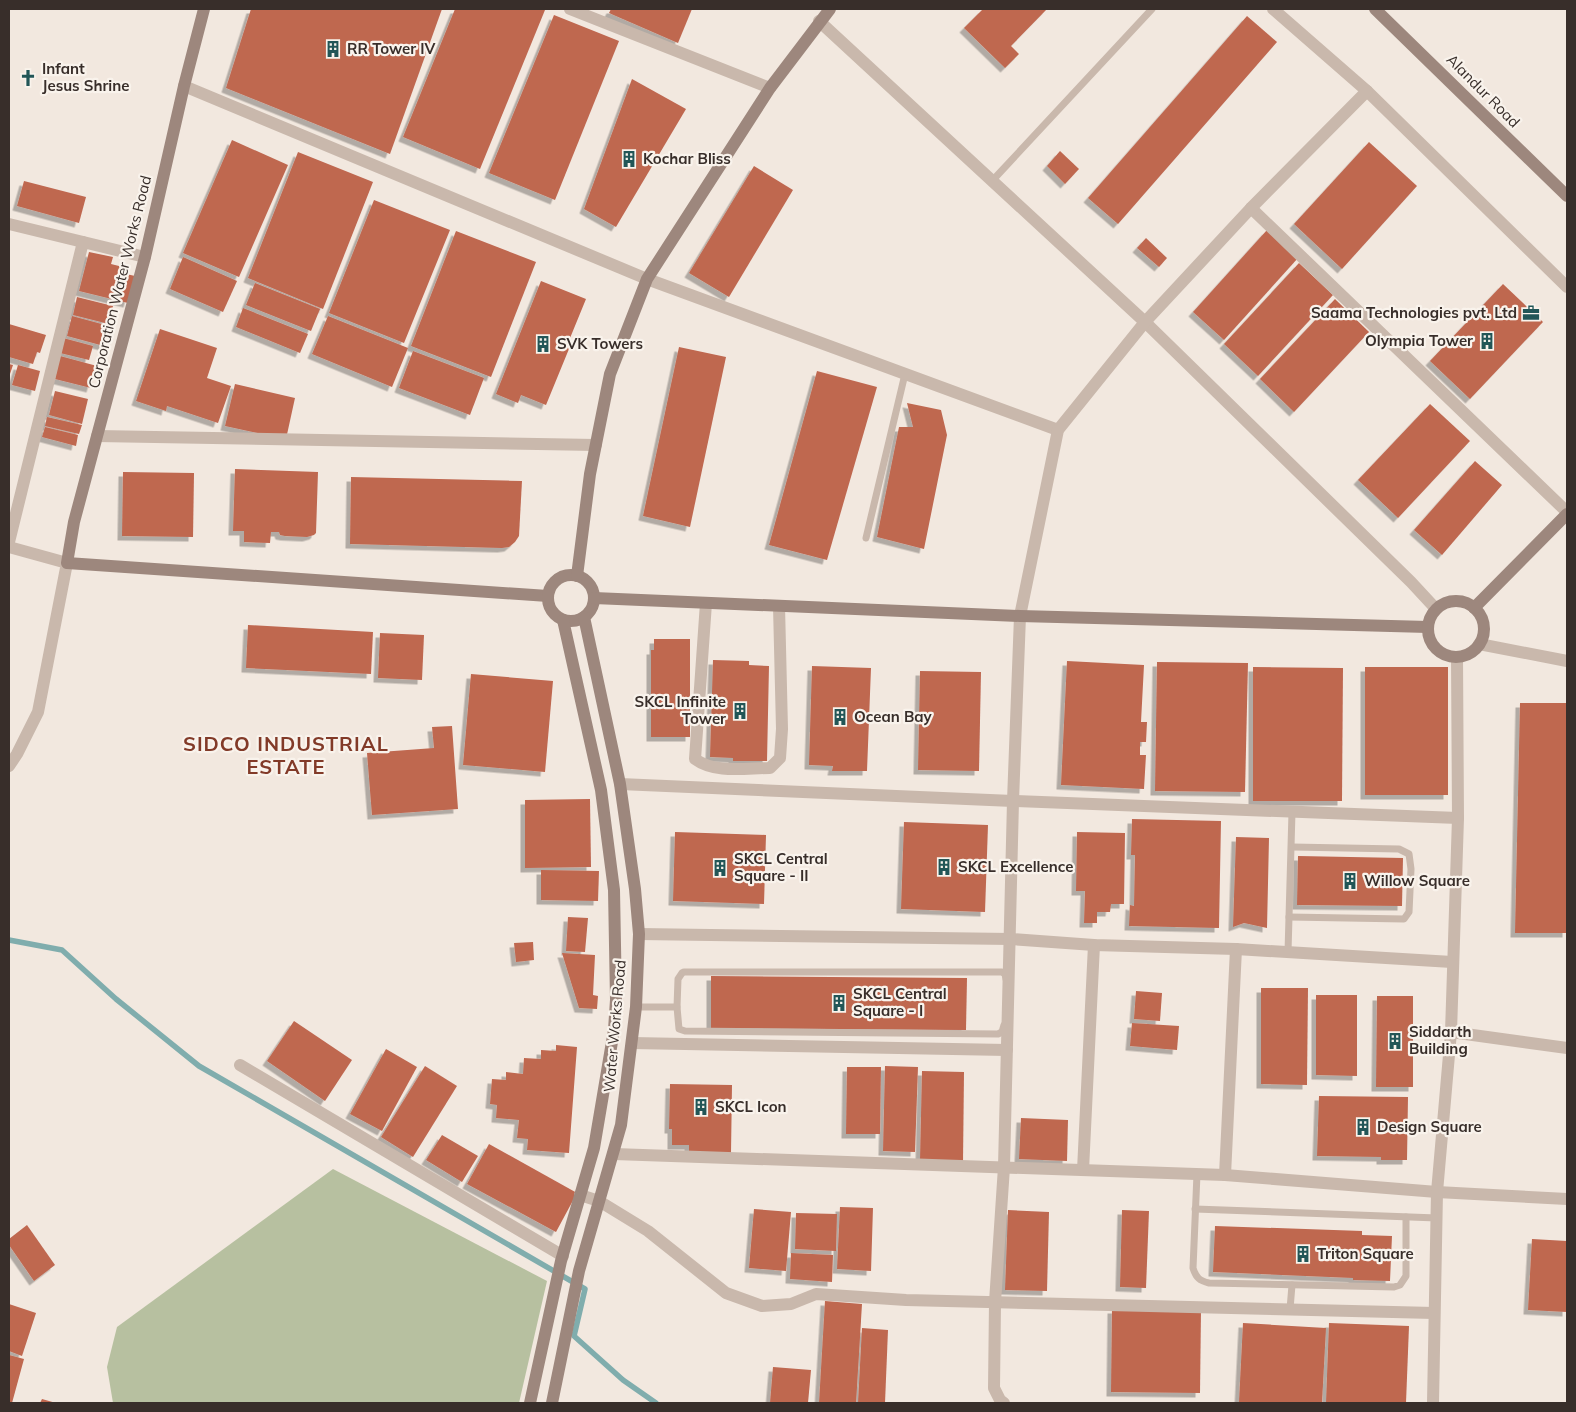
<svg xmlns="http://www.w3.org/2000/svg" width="1576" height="1412" font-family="Mulish,sans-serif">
<defs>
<filter id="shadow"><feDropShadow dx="-4.5" dy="4.5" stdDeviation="0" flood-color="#0004"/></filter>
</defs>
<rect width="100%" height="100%" fill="#f2e8df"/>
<polygon fill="#b7c0a0" points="333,1169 547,1281 519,1403 113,1403 107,1367 117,1327"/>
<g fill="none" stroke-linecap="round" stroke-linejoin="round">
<polyline stroke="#80adad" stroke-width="5.5" points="9,940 62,950 116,999 199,1066 585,1289 574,1336 623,1380 656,1403"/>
</g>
<g fill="#bf6750" filter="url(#shadow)">
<polygon points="251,9 442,9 390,154 226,88"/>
<polygon points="455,9 545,10 480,169 403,137"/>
<polygon points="611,9 692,9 678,43 609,13"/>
<polygon points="983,9 1047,9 1011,46 1019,54 1005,68 964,28"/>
<polygon points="554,15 619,41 555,200 489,173"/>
<polygon points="1247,16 1277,42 1118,224 1088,198"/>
<polygon points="632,79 686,109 616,227 584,209"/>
<polygon points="232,140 288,165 239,277 183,253"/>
<polygon points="1369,142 1417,186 1342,269 1294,224"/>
<polygon points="1060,151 1079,169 1065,184 1047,166"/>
<polygon points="298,152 373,182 323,309 248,278"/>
<polygon points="754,166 793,190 729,297 689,273"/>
<polygon points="24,181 86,197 79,223 17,206"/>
<polygon points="374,200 450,230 404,343 329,313"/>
<polygon points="1267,230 1298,258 1224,340 1193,312"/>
<polygon points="456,231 536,262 491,377 411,346"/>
<polygon points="1146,238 1167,258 1159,267 1137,248"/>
<polygon points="89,252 113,257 111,264 123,267 122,273 135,276 128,303 79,291"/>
<polygon points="183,257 237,281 223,312 170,289"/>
<polygon points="1299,263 1333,295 1258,376 1224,344"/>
<polygon points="541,281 586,299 568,343 571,344 546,405 521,395 518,403 496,394"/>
<polygon points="255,283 320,309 311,331 246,305"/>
<polygon points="1503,284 1543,322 1470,399 1430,361"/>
<polygon points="77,297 113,306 109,324 73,315"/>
<polygon points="1335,299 1369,332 1294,412 1260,379"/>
<polygon points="243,308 308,334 300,353 236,327"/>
<polygon points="72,316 109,326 104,346 67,336"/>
<polygon points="328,316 408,348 392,387 312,354"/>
<polygon points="9,324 46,335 40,353 37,352 33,364 9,357"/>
<polygon points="160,329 217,348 207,378 231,386 218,423 167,406 166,411 136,401"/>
<polygon points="63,338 93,346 89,360 60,353"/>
<polygon points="679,347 726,357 690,527 643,516"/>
<polygon points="413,351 484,378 470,415 399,388"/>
<polygon points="60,356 97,366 91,388 55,379"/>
<polygon points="9,364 13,365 9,377"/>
<polygon points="18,365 40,371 35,391 12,385"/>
<polygon points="817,371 877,387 827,560 769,545"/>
<polygon points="235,384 295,398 286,439 225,426"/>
<polygon points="55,391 88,399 82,424 49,415"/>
<polygon points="907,403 941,410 947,435 924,549 877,537 899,427 913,427"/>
<polygon points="1430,404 1470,441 1398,518 1358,480"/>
<polygon points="47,417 82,425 79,434 45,426"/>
<polygon points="45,427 78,435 76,446 42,437"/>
<polygon points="1475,461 1502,485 1442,555 1414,530"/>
<polygon points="235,469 318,472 316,533 314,535 307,537 285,536 280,535 279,532 271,532 270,543 244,542 244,531 233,531"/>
<polygon points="123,472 194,473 193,537 122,536"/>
<polygon points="351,477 522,481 519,536 515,542 509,547 502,548 350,544"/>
<polygon points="248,625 373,632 371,674 246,668"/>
<polygon points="380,633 424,635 422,680 378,678"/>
<polygon points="654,639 690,639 690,737 651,737 651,650 654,650"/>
<polygon points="713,660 749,661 749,665 769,666 767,761 733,761 733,758 710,757"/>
<polygon points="1067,661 1144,665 1141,722 1147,722 1146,742 1140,742 1140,755 1146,755 1144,789 1061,785"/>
<polygon points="1157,662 1248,663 1245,792 1155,791"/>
<polygon points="812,666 871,668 867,771 832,771 833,766 809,765"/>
<polygon points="1253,667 1343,668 1342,801 1253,801"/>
<rect x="1365" y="667" width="83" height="128"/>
<polygon points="920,671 981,672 979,771 918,770"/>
<polygon points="471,674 553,681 545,772 463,765"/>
<polygon points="1520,703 1567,703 1567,933 1515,933"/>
<polygon points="452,726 458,809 372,815 367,753 434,748 432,727"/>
<polygon points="590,799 591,867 525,868 525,800"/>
<polygon points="1132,819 1221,821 1219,928 1129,926 1130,905 1134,906 1135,855 1131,855"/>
<polygon points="904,822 988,825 985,912 901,909"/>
<polygon points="675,832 766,835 764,904 673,901"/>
<polygon points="1077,832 1125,833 1124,904 1111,904 1110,912 1097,912 1097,923 1084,923 1085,891 1076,891"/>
<polygon points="1236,837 1269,838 1267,928 1244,923 1233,927"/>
<polygon points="1298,856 1403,858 1402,906 1297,905"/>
<polygon points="541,870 599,871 598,901 541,900"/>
<polygon points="568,917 588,918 585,952 566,951"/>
<polygon points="533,942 534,960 516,962 514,943"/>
<polygon points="562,953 595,955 593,995 598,996 597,1009 579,1008"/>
<polygon points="711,976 967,978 966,1030 711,1028"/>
<polygon points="1261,988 1308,988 1307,1085 1261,1084"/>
<polygon points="1136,991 1162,993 1160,1021 1134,1019"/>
<polygon points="1316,995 1357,995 1357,1076 1316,1075"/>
<polygon points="1377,996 1413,996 1413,1087 1376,1087"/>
<polygon points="294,1021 352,1060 325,1101 267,1061"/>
<polygon points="1132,1023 1179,1026 1177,1050 1130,1046"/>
<polygon points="556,1045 577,1047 569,1153 527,1150 528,1139 517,1138 519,1120 496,1118 497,1105 490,1104 492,1079 506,1080 506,1072 523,1074 524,1058 541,1059 541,1050 556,1051"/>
<polygon points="386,1049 417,1067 382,1131 350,1114"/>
<polygon points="425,1066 457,1086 413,1157 381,1137"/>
<polygon points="885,1066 918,1067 915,1152 883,1151"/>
<polygon points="847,1067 881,1067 880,1134 846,1134"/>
<polygon points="922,1071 964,1072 963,1162 920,1161"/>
<polygon points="670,1084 732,1085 731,1153 689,1152 689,1145 672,1145 672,1129 669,1129"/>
<polygon points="1319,1096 1408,1097 1407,1160 1381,1160 1381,1157 1317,1156"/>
<polygon points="1021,1118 1068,1120 1067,1161 1019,1159"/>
<polygon points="442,1135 478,1156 462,1182 426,1160"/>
<polygon points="489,1144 577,1193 556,1232 467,1184"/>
<polygon points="840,1207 873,1208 871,1271 837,1269"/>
<polygon points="754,1209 791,1212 786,1271 749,1268"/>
<polygon points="1008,1210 1049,1212 1047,1291 1005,1290"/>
<polygon points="1122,1210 1149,1211 1146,1288 1120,1287"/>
<polygon points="796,1213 837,1214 836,1251 795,1249"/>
<polygon points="27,1225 55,1265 34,1281 9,1245 9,1239"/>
<polygon points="1215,1226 1362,1231 1362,1235 1392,1236 1390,1281 1353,1280 1353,1278 1213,1272"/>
<polygon points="1532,1239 1567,1241 1567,1312 1528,1310"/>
<polygon points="791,1253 833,1255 832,1282 790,1279"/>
<polygon points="825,1301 862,1304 856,1403 819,1403"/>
<polygon points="9,1304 36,1313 22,1356 9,1351"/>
<polygon points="1112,1309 1201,1309 1200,1393 1111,1392"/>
<polygon points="1243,1323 1326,1328 1322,1403 1239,1402"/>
<polygon points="1329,1323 1409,1326 1406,1403 1326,1403"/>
<polygon points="862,1328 888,1330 885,1403 858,1403"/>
<polygon points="9,1355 24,1359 12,1403 9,1403"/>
<polygon points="773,1367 811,1370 808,1403 770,1403"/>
<polygon points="42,1399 56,1403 40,1403"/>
</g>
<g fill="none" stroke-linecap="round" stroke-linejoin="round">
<g stroke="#c9b8ac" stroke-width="7">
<polyline points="992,181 1152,9"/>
<polyline points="866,538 905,374"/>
<polyline points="1289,917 1404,919 1409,912 1411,869 1409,854 1399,849 1292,847"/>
<polyline points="1288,952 1292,812"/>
<polyline points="636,1007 677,1007 679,1029 685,1031 998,1034 1002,1032 1004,1025"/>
<polyline points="677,1007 678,979 682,973 684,972 1002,972 1005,974 1006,979"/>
<path d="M1197,1174L1193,1268C1196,1278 1200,1281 1209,1283L1394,1287L1400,1285L1406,1276V1217"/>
<polyline points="1195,1209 1437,1218"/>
<polyline points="1290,1309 1292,1285"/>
</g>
<g stroke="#c9b8ac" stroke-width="12">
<polyline points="570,9 770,88"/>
<polyline points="1273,9 1367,91 1567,287"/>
<polyline points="819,21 1145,322 1411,582 1436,609"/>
<polyline points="184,86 647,279 1058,430"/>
<polyline points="1251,208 1567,512"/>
<polyline points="9,224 145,257"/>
<polyline points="97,436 596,445"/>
<polyline points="9,542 83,242"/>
<polyline points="9,547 67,563 38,712 17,754 9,766"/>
<path d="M706,603L695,759C715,774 746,768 770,768L780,758L782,729L779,606"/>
<polyline points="1479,644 1567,661"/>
<polyline points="620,784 1013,801 1458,818"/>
<polyline points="639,934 1011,939 1094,945 1236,949 1452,962"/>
<polyline points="1451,1032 1567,1048"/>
<polyline points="632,1043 1007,1050"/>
<polyline points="240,1065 563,1256"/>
<polyline points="614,1154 1225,1175 1437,1192 1567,1199"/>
<polyline points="1083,1170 1094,945"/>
<polyline points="1225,1175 1236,949"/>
<polyline points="580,1195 599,1201 648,1231 726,1293 762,1306 791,1304 816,1294 906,1300 1434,1313"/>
<polyline points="1004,1403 1000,1400 994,1388 995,1302 1004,1167 1013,801 1020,616 1058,430 1145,322 1251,208 1367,91"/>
<polyline points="1433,1403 1437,1192 1451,1032 1458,818 1457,657"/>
</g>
<g stroke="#9d877d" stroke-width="12">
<polyline points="204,9 184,86 145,257 74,522 67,563 548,596"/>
<polyline points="1375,9 1567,196"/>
<circle cx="571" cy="598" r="23"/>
<polyline points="577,576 590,474 610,374 647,279 770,88 830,9"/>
<polyline points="594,598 1020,616 1428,627"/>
<circle cx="1456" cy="629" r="28"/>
<polyline points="1474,608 1567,514"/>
<polyline points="530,1403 561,1261 594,1148 614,1030 616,1000 614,890 601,790 563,620"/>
<polyline points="552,1403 579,1271 621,1125 636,1007 639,934 635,889 620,784 584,617"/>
</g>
</g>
<defs>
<g id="building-bare" transform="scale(1.35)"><path d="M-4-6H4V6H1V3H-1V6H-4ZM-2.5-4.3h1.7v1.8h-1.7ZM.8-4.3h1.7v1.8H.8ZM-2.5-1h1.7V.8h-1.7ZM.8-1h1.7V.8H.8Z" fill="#225657" stroke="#f9f3ec" stroke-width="2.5" paint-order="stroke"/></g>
<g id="church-bare" transform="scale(1.35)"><path d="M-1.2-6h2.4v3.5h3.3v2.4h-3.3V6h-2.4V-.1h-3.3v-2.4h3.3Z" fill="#225657" stroke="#f9f3ec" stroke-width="2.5" paint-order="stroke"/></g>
<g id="office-bare" transform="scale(1.35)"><path d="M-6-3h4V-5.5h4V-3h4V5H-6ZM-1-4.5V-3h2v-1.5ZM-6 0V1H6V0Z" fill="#225657" stroke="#f9f3ec" stroke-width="2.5" paint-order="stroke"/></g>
</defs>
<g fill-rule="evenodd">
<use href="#building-bare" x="333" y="49"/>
<use href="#church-bare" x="28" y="78"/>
<use href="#building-bare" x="629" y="159"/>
<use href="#office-bare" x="1531" y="313"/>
<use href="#building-bare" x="1487" y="341"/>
<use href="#building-bare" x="543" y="344"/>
<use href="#building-bare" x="740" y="711"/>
<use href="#building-bare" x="840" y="717"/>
<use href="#building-bare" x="944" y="867"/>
<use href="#building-bare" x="720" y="868"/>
<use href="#building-bare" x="1350" y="881"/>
<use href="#building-bare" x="839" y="1003"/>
<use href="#building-bare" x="1395" y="1041"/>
<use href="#building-bare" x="701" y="1107"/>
<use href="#building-bare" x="1363" y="1127"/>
<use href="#building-bare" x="1303" y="1254"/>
</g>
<g text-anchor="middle" stroke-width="4.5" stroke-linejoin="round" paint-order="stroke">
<g font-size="15" font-weight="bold" fill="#382e2a" stroke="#f9f3ec" text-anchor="start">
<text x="347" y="54">RR Tower IV</text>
<text x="42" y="74">Infant<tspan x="42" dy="17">Jesus Shrine</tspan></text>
<text x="643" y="164">Kochar Bliss</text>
<text x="1517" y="318" text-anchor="end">Saama Technologies pvt. Ltd</text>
<text x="1473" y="346" text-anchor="end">Olympia Tower</text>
<text x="557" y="349">SVK Towers</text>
<text x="726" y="707" text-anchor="end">SKCL Infinite<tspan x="726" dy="17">Tower</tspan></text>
<text x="854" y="722">Ocean Bay</text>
<text x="734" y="864">SKCL Central<tspan x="734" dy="17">Square - II</tspan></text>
<text x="958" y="872">SKCL Excellence</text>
<text x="1364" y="886">Willow Square</text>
<text x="853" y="999">SKCL Central<tspan x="853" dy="17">Square - I</tspan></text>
<text x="1409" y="1037">Siddarth<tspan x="1409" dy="17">Building</tspan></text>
<text x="715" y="1112">SKCL Icon</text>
<text x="1377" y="1132">Design Square</text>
<text x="1317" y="1259">Triton Square</text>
</g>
<g font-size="15" fill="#382e2a" stroke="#f9f3ec">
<text transform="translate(1483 91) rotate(45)" y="5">Alandur Road</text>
<text transform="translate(120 282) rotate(-76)" y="5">Corporation Water Works Road</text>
<text transform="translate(615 1026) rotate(-85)" y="5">Water Works Road</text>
</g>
<g font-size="20" font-weight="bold" letter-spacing="1" fill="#823a28" stroke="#f9f3ec">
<text x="286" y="751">SIDCO INDUSTRIAL<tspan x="286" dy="23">ESTATE</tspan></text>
</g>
</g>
<rect width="1576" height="1412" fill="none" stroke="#382e2a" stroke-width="20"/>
</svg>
